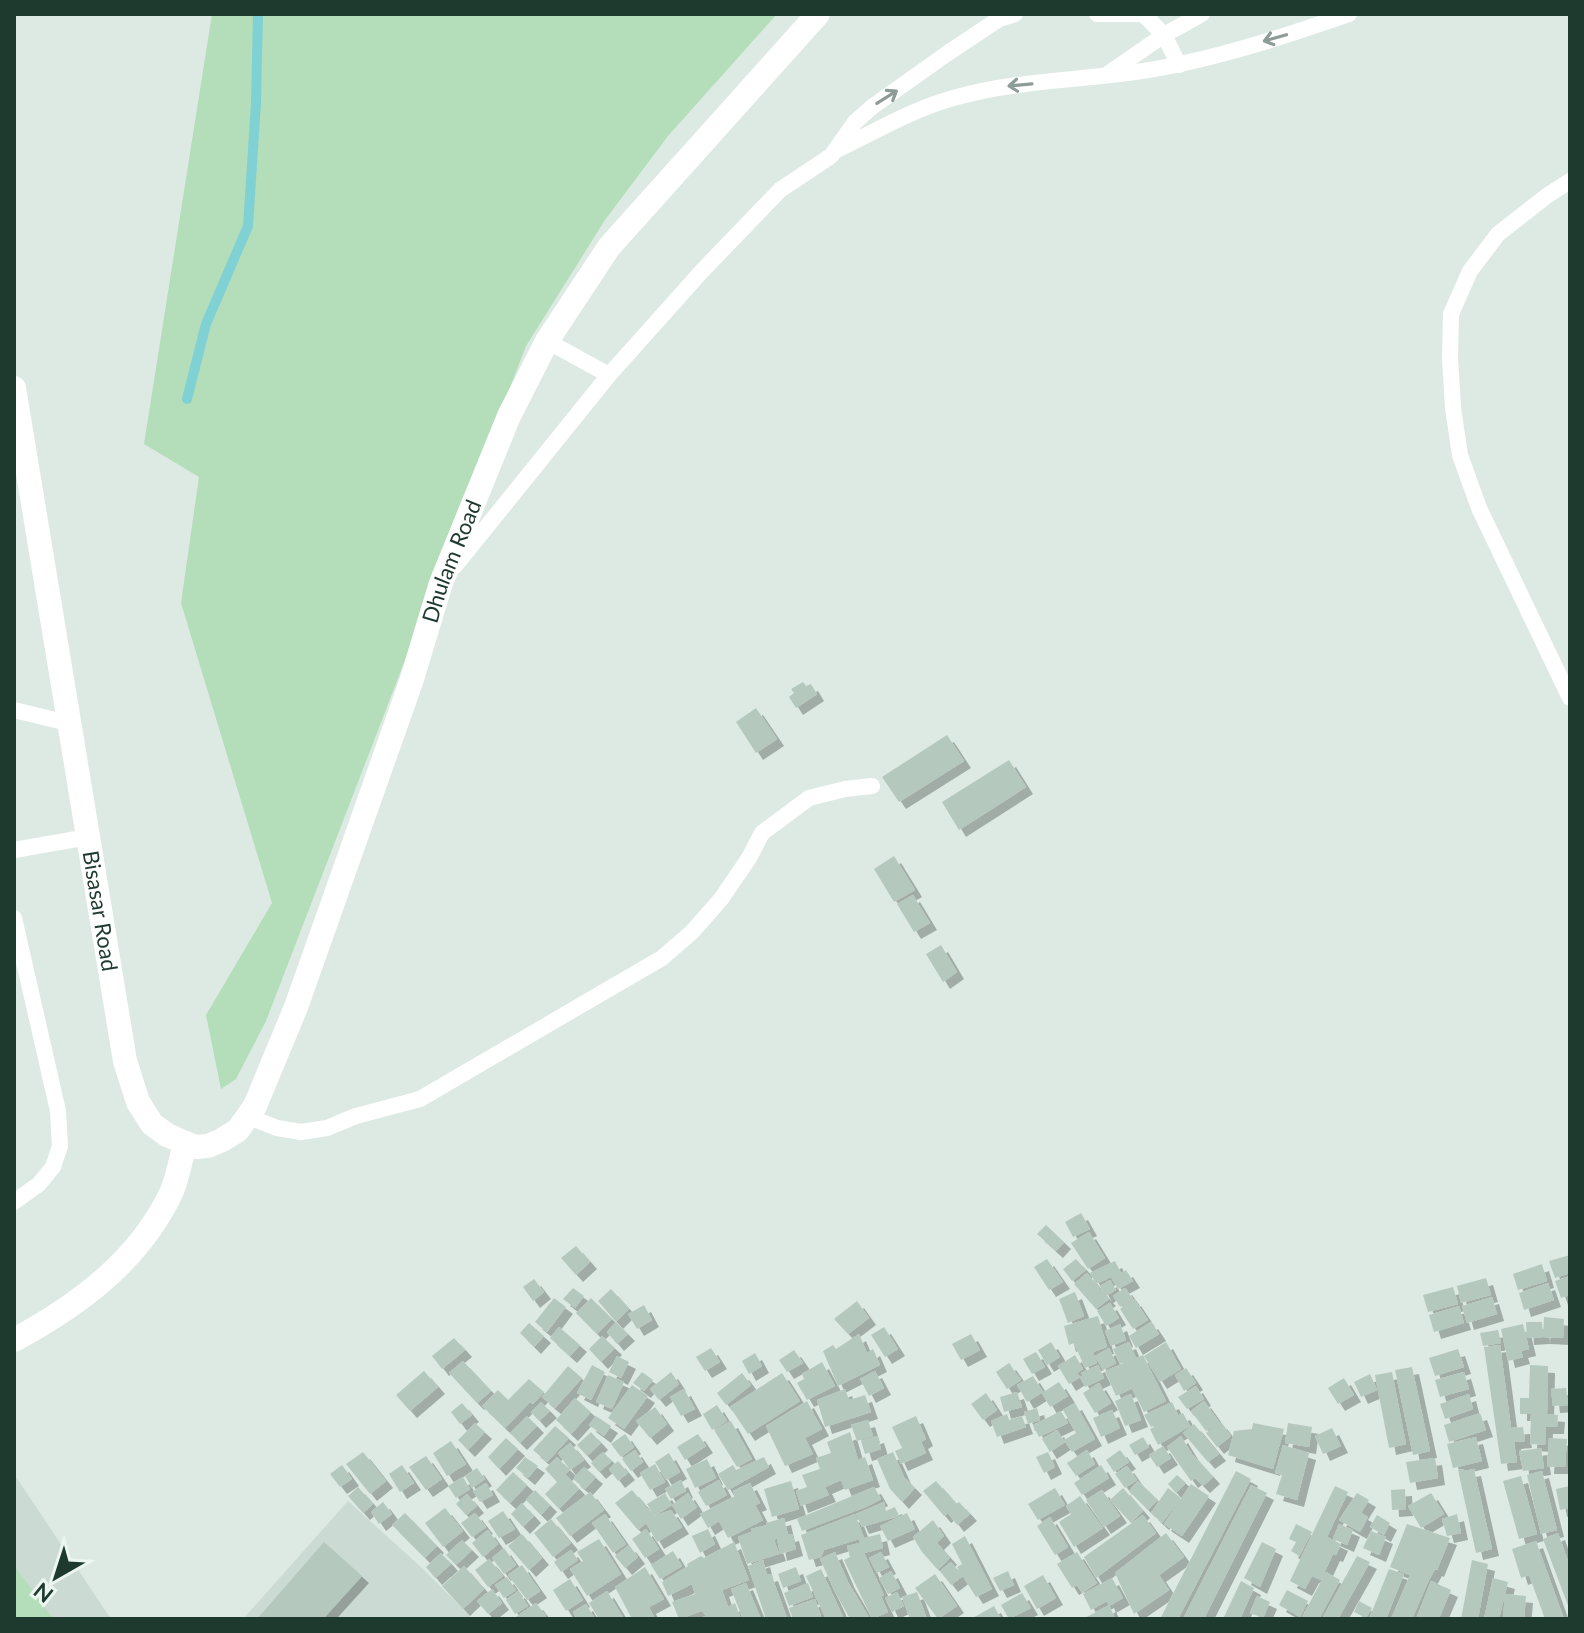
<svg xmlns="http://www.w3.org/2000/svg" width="1584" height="1633" font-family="Lato,sans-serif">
<defs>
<filter id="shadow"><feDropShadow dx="7" dy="7" stdDeviation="0" flood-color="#0004"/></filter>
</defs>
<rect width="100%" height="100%" fill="#ddeae3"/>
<g fill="#cbdad2">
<polygon points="14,1474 111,1619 14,1619"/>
<polygon points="348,1501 422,1568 473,1619 243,1619"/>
</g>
<g fill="#b4ddba">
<polygon points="212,14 777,14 668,136 605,220 526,346 266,1021 236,1079 221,1089 206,1015 272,903 181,603 199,477 144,444"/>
<polygon points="14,1565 53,1619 14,1619"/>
</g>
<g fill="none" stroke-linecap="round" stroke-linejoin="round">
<polyline stroke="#80d1d4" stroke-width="10" points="187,399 206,324 248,226 256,103 258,14"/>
</g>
<g fill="#b5c8be" filter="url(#shadow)">
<polygon points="803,682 806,686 811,684 817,694 796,708 789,697 794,693 791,689"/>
<polygon points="756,708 777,739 756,753 736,722"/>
<polygon points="947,735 964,761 899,802 882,777"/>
<polygon points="1009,760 1026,787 959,830 942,802"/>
<polygon points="894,856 915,890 894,902 874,869"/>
<polygon points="913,895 930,923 914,932 897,904"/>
<polygon points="941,945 957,972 943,982 926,954"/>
<polygon points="1081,1213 1090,1229 1073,1237 1065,1222"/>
<polygon points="1046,1225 1064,1242 1056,1251 1037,1234"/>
<polygon points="1089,1232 1105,1258 1088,1269 1071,1243"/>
<polygon points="576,1246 590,1262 576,1275 561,1258"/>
<polygon points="1570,1255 1570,1273 1555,1278 1549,1261"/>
<polygon points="1047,1259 1063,1282 1049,1290 1034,1267"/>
<polygon points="1076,1259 1086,1270 1072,1281 1063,1269"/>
<polygon points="1115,1261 1121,1273 1126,1270 1133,1281 1118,1289 1111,1277 1096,1284 1090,1273"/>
<polygon points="1542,1264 1547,1281 1518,1290 1513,1274"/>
<polygon points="1087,1273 1105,1295 1100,1286 1110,1280 1116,1290 1106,1296 1109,1299 1096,1309 1074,1284"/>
<polygon points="1570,1276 1570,1295 1561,1298 1555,1281"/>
<polygon points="1486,1278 1491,1295 1461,1303 1457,1286"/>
<polygon points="534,1279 544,1292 533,1301 523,1287"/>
<polygon points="1548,1283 1554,1300 1524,1310 1519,1293"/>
<polygon points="1453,1287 1458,1304 1428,1312 1423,1295"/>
<polygon points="573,1288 584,1296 575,1308 563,1299"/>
<polygon points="1125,1288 1133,1299 1120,1307 1113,1296"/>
<polygon points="611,1289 629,1309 616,1322 628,1334 617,1344 607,1332 616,1322 598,1301"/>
<polygon points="1075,1292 1084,1316 1068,1323 1059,1299"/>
<polygon points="1492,1297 1497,1314 1467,1323 1462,1306"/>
<polygon points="554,1298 566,1307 547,1332 535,1322"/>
<polygon points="591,1298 612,1319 597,1334 576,1313"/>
<polygon points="1134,1299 1148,1320 1133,1329 1120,1309"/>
<polygon points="857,1301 869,1318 848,1334 834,1319"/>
<polygon points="1110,1303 1119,1318 1106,1326 1097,1311"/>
<polygon points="644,1305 652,1320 637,1329 628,1314"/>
<polygon points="1459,1306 1464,1323 1434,1332 1429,1315"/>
<polygon points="1098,1316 1107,1347 1093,1352 1097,1363 1085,1368 1074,1343 1069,1345 1064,1326"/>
<polygon points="1544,1317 1564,1319 1563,1338 1543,1337"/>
<polygon points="1151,1322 1159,1334 1136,1348 1129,1336"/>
<polygon points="1526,1322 1542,1322 1543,1337 1527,1338"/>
<polygon points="529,1323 544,1336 534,1347 520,1333"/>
<polygon points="1120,1324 1126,1340 1111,1346 1105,1331"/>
<polygon points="1523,1324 1529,1349 1521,1351 1523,1357 1508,1361 1501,1329"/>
<polygon points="559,1327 580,1345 570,1356 550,1338"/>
<polygon points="884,1327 898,1349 885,1357 871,1335"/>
<polygon points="1498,1330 1501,1343 1483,1346 1480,1333"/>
<polygon points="859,1334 867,1353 873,1349 880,1365 838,1386 823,1351 833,1345 836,1349"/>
<polygon points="971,1334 980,1350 961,1360 952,1344"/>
<polygon points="602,1336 615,1348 601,1362 589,1349"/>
<polygon points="454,1338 465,1350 442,1369 432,1356"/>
<polygon points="1051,1342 1060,1357 1047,1365 1038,1350"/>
<polygon points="1129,1342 1136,1358 1120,1364 1113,1349"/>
<polygon points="1166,1342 1181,1369 1160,1382 1144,1356"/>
<polygon points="1500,1345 1511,1428 1523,1427 1525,1441 1514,1442 1517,1462 1501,1464 1484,1347"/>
<polygon points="711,1348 720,1362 705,1371 696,1357"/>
<polygon points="1109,1348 1116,1363 1103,1370 1095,1356"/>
<polygon points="1458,1349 1464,1367 1435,1376 1429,1358"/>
<polygon points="794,1350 803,1363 787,1372 779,1360"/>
<polygon points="1036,1352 1045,1367 1032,1374 1023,1359"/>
<polygon points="755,1353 762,1366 749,1374 742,1361"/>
<polygon points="1075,1355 1083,1369 1077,1373 1080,1377 1069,1384 1058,1366"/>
<polygon points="1143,1355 1166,1401 1144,1412 1128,1381 1131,1389 1116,1396 1105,1371"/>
<polygon points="617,1356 629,1362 621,1378 609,1372"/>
<polygon points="463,1361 491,1391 477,1403 449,1373"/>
<polygon points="822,1362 835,1386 807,1400 797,1383 804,1379 802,1374"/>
<polygon points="1009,1363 1021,1380 1007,1389 996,1372"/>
<polygon points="592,1365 605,1372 591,1400 577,1393"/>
<polygon points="1098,1365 1104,1378 1085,1387 1080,1377 1083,1376 1081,1373"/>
<polygon points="1530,1365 1548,1366 1547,1414 1558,1415 1557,1427 1546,1427 1545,1445 1530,1444 1531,1414 1520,1414 1520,1398 1529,1398"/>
<polygon points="568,1366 582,1378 555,1408 542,1397"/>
<polygon points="1412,1367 1430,1451 1413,1455 1395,1370"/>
<polygon points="1186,1368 1196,1383 1184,1391 1175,1375"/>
<polygon points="424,1371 438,1387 410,1411 396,1395"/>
<polygon points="875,1371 884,1388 869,1396 860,1379"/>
<polygon points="642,1372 653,1380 644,1391 633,1383"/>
<polygon points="671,1372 679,1384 659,1400 650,1389"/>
<polygon points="1392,1372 1406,1444 1389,1448 1375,1375"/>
<polygon points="1464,1372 1469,1389 1440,1397 1435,1380"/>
<polygon points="742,1373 751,1385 726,1405 717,1393"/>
<polygon points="782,1373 800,1401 748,1434 730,1407"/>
<polygon points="1370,1374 1377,1390 1361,1397 1354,1382"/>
<polygon points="608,1375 624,1382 612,1409 596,1402"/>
<polygon points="1033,1376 1043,1392 1027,1402 1017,1385"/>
<polygon points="1344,1378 1354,1395 1338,1404 1328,1388"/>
<polygon points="529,1379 544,1392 533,1404 530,1402 505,1428 482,1406 498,1390 508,1400"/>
<polygon points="1059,1382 1068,1396 1050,1407 1042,1393"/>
<polygon points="1099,1383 1111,1403 1095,1413 1083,1393"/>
<polygon points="632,1385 648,1396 624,1429 608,1418"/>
<polygon points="1196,1386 1204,1399 1187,1409 1178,1397"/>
<polygon points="1566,1388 1568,1405 1553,1406 1551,1389"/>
<polygon points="684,1389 695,1409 681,1416 670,1397"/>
<polygon points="845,1389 849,1400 865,1395 871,1412 825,1427 817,1400"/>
<polygon points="1017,1392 1022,1407 1004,1412 1000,1397"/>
<polygon points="986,1393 997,1410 983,1420 971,1404"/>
<polygon points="1131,1394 1141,1420 1125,1426 1115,1401"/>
<polygon points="1469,1394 1473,1409 1445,1419 1440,1404"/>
<polygon points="575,1398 591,1412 571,1434 556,1420"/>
<polygon points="807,1401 822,1429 805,1438 813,1454 785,1466 766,1426"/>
<polygon points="1204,1401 1219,1422 1206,1431 1191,1411"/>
<polygon points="541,1402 550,1411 539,1421 531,1412"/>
<polygon points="1172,1402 1178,1415 1151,1427 1144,1415"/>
<polygon points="462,1403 472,1415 460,1424 451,1412"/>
<polygon points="1075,1403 1095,1439 1072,1452 1064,1440 1076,1433 1063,1410"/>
<polygon points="717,1405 727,1421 712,1430 703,1414"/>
<polygon points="655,1407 667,1424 650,1438 636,1421"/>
<polygon points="1037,1408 1040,1420 1028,1424 1024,1412"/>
<polygon points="1112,1410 1120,1428 1101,1437 1093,1418"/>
<polygon points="1061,1411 1068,1423 1039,1437 1033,1425"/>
<polygon points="1183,1413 1190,1426 1158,1445 1150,1429"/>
<polygon points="1480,1413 1486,1430 1449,1442 1444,1425"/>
<polygon points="1007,1414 1009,1420 1022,1416 1026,1427 997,1437 991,1421"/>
<polygon points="527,1416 537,1426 520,1443 510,1433"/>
<polygon points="596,1416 611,1426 604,1436 589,1425"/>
<polygon points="916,1416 926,1439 921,1442 926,1453 901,1464 895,1451 902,1448 892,1427"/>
<polygon points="868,1420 873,1436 857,1441 851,1425"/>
<polygon points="731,1421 752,1459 737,1467 714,1430"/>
<polygon points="1220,1422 1231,1436 1217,1447 1206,1433"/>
<polygon points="475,1423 485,1432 468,1450 458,1440"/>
<polygon points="1253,1423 1284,1429 1273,1469 1228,1455 1234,1431 1252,1429"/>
<polygon points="1288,1423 1312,1427 1309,1447 1285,1443"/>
<polygon points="1194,1424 1219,1454 1208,1462 1183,1433"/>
<polygon points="555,1426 569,1438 547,1462 533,1450"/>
<polygon points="1332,1428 1341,1446 1323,1454 1315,1436"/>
<polygon points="1057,1430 1065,1442 1050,1452 1042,1439"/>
<polygon points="591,1432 601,1443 587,1456 577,1445"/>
<polygon points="850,1432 858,1460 865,1457 873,1480 845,1490 841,1480 825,1487 829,1495 801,1506 796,1491 807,1487 802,1475 820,1469 816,1458 831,1453 827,1442"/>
<polygon points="625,1434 634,1447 621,1457 611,1444"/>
<polygon points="698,1434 706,1446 685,1460 677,1447"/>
<polygon points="877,1436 881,1449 865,1454 861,1441"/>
<polygon points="1181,1436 1192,1454 1213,1477 1203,1486 1195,1478 1191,1481 1167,1447"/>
<polygon points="1143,1437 1149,1447 1135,1455 1129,1445"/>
<polygon points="1476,1437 1482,1461 1453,1468 1447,1444"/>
<polygon points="506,1438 518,1449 499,1469 488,1457"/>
<polygon points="1549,1438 1567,1439 1565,1467 1547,1467"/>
<polygon points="451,1441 466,1464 447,1476 433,1453"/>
<polygon points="570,1443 584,1460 570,1470 558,1453"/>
<polygon points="1283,1445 1309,1453 1297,1500 1276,1494 1282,1475 1275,1473"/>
<polygon points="1163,1446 1171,1458 1157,1467 1149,1455"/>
<polygon points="1541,1448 1544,1468 1523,1471 1519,1451"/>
<polygon points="635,1450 643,1462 631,1471 622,1459"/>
<polygon points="1087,1450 1095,1464 1076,1476 1067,1463"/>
<polygon points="1120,1450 1129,1462 1114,1472 1106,1460"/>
<polygon points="363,1452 386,1481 370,1494 346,1464"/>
<polygon points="603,1452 612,1461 599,1472 591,1463"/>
<polygon points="893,1452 904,1477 915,1488 902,1502 890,1489 877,1459"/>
<polygon points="1048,1452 1055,1467 1044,1473 1036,1457"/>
<polygon points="669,1453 680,1472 666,1480 655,1462"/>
<polygon points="426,1456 442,1479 426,1490 409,1467"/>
<polygon points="525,1457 538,1466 528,1478 516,1468"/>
<polygon points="557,1457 570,1470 565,1474 579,1489 559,1509 545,1494 557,1482 545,1469"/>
<polygon points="764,1457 769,1467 728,1490 718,1474 733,1465 736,1470"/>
<polygon points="1435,1458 1438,1478 1410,1483 1406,1462"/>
<polygon points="707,1459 716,1478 695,1488 686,1469"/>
<polygon points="618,1461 628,1473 618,1481 609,1469"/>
<polygon points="655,1464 665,1482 650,1490 640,1473"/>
<polygon points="342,1465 352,1479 340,1487 330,1474"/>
<polygon points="402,1465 414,1483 400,1492 389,1474"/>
<polygon points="1101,1465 1109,1478 1082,1495 1074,1483"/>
<polygon points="1127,1466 1137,1480 1125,1488 1115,1474"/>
<polygon points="584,1467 596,1477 585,1489 573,1479"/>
<polygon points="477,1468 485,1479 472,1488 465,1476"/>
<polygon points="1464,1469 1464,1471 1474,1469 1492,1549 1476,1553 1458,1470"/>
<polygon points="1236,1471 1251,1479 1178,1619 1160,1619"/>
<polygon points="1542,1471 1557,1530 1541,1534 1527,1475"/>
<polygon points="513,1472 527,1485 510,1503 496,1490"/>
<polygon points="1177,1475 1186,1483 1176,1493 1168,1484"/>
<polygon points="1521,1476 1537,1534 1519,1539 1503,1481"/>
<polygon points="463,1477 470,1489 456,1498 448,1486"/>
<polygon points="681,1480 686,1491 671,1499 665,1489"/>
<polygon points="719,1480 727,1495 706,1506 698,1492"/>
<polygon points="791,1481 799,1509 772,1517 764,1489"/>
<polygon points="936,1481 956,1504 959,1502 970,1514 957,1525 948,1513 944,1516 923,1491"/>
<polygon points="1138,1481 1158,1500 1148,1510 1129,1491"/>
<polygon points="486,1483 493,1495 480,1502 473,1491"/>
<polygon points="750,1483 760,1503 755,1505 763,1520 728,1538 719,1521 708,1528 700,1514 735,1496 733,1491"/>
<polygon points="1191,1484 1209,1496 1182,1536 1164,1524"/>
<polygon points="1251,1485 1267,1493 1204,1619 1183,1619"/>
<polygon points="1335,1486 1348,1492 1327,1537 1341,1544 1336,1555 1333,1554 1321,1580 1312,1576 1305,1589 1290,1581"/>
<polygon points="1570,1486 1570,1508 1560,1510 1556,1489"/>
<polygon points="358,1487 373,1504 363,1513 348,1496"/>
<polygon points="874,1487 881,1499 866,1507 802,1531 797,1519"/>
<polygon points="1055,1488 1065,1505 1038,1520 1028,1504"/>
<polygon points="1123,1488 1143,1511 1131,1523 1110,1500"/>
<polygon points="1168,1488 1181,1498 1162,1523 1151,1513"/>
<polygon points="1405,1489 1406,1509 1392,1510 1391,1490"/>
<polygon points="535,1490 550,1505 541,1515 526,1500"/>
<polygon points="632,1490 654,1516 647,1504 665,1493 672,1505 688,1493 697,1507 681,1519 672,1505 654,1516 671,1510 682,1527 657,1542 646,1523 638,1530 615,1503"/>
<polygon points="1102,1490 1120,1516 1104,1527 1086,1500"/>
<polygon points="590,1492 604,1510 570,1536 556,1518"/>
<polygon points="1357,1493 1369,1500 1361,1513 1368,1517 1360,1532 1339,1520"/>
<polygon points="1431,1493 1444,1514 1421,1528 1408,1506"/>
<polygon points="467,1494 477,1506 466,1515 456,1504"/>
<polygon points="1080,1496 1103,1528 1074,1547 1059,1522 1071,1514 1066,1506"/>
<polygon points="383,1502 392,1514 379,1524 371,1512"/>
<polygon points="884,1502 886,1511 895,1507 899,1516 862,1527 856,1514"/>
<polygon points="522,1503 534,1516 523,1527 511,1514"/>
<polygon points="445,1508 463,1531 443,1547 425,1523"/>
<polygon points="503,1511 515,1529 499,1538 488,1521"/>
<polygon points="405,1513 437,1546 425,1558 392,1525"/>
<polygon points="475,1513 486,1527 472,1537 461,1523"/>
<polygon points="907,1513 915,1529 888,1541 880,1526"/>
<polygon points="605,1514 626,1544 613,1553 592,1523"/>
<polygon points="855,1514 864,1538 880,1534 883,1548 864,1553 884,1595 881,1596 888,1612 872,1619 844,1560 850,1557 847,1546 860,1543 859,1539 824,1550 821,1557 809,1560 801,1535"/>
<polygon points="1457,1514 1461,1533 1447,1536 1442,1519"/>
<polygon points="1143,1515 1156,1533 1096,1578 1084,1557"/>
<polygon points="1377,1515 1390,1523 1384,1535 1370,1527"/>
<polygon points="1050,1517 1068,1547 1055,1555 1037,1526"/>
<polygon points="784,1518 788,1535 792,1534 796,1549 780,1554 777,1538 774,1540 779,1554 747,1564 738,1537 751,1532 751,1529 767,1525 766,1523"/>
<polygon points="551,1519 571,1543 553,1557 534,1533"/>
<polygon points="933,1520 944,1536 937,1543 950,1558 938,1570 922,1552 913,1537"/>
<polygon points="1296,1524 1312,1532 1299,1556 1291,1551 1296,1542 1289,1539"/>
<polygon points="1339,1524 1353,1530 1347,1545 1333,1539"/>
<polygon points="1407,1524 1450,1538 1437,1570 1435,1569 1428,1582 1412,1619 1391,1619 1410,1575 1390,1567"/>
<polygon points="646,1529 659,1549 645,1558 632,1539"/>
<polygon points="708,1529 715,1544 700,1553 692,1536"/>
<polygon points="488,1530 498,1544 483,1557 472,1543"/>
<polygon points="1371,1531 1386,1537 1379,1555 1363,1548"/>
<polygon points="1166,1533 1184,1557 1159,1575 1169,1590 1134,1614 1115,1573"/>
<polygon points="1558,1533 1570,1567 1570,1611 1543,1539"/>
<polygon points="522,1534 542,1558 529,1570 508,1546"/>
<polygon points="965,1536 992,1589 976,1597 957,1567 962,1564 952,1544"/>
<polygon points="599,1539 621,1574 587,1596 570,1569 583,1561 577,1552"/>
<polygon points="462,1540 472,1550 456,1565 446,1555"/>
<polygon points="1536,1541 1564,1619 1545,1619 1529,1575 1521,1578 1512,1549"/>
<polygon points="324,1542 362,1576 323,1619 257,1619"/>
<polygon points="734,1542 749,1580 722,1590 728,1607 735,1603 741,1619 698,1619 706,1616 702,1611 679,1619 672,1602 695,1594 692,1584 668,1596 662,1582 688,1566 687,1564 701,1556 704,1558"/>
<polygon points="1262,1542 1276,1549 1260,1587 1244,1578"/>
<polygon points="629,1545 638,1557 625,1568 615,1556"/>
<polygon points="504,1548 516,1565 504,1574 492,1558"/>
<polygon points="571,1550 578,1560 561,1572 554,1562"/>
<polygon points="673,1551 682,1566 660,1579 651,1565"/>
<polygon points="835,1552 848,1582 870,1619 850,1619 835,1592 820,1559"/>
<polygon points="881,1552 889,1567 877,1573 869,1558"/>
<polygon points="1077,1552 1097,1583 1082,1593 1077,1585 1072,1588 1057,1564"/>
<polygon points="441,1553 451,1564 435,1578 426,1567"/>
<polygon points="1357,1556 1370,1562 1338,1619 1322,1619"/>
<polygon points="489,1559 503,1576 488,1587 475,1570"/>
<polygon points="763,1560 767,1575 771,1574 787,1618 766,1619 748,1566"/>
<polygon points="1472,1560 1488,1564 1478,1619 1461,1619"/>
<polygon points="951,1562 963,1576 951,1585 940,1571"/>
<polygon points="522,1565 540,1591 527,1600 508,1575"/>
<polygon points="464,1566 484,1589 463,1609 442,1586"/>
<polygon points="645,1567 664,1599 649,1607 655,1619 632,1619 615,1587"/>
<polygon points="796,1567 801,1581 783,1588 778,1574"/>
<polygon points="821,1569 844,1619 826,1619 806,1576"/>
<polygon points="1389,1569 1404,1574 1386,1619 1369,1619"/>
<polygon points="891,1571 900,1588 888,1594 879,1578"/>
<polygon points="1008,1571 1014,1585 1000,1591 993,1578"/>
<polygon points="1326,1572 1340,1580 1319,1619 1301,1619"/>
<polygon points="935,1574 957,1606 938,1619 915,1588"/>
<polygon points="1043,1575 1056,1598 1037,1609 1024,1586"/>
<polygon points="507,1577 516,1590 504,1598 495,1585"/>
<polygon points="1112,1578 1123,1598 1109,1606 1107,1601 1091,1610 1083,1594"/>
<polygon points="1493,1578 1508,1582 1505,1594 1499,1619 1484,1619"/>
<polygon points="570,1579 583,1600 566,1611 553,1590"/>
<polygon points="1241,1581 1254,1588 1240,1619 1223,1619"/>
<polygon points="1431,1581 1451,1590 1439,1618 1416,1619"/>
<polygon points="746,1583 761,1619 743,1619 731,1589"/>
<polygon points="808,1583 813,1597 789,1606 784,1593"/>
<polygon points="492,1589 502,1603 488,1614 477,1601"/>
<polygon points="1287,1590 1308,1601 1300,1617 1279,1605"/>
<polygon points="518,1591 528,1606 515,1614 506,1600"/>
<polygon points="607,1591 624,1619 599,1619 589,1603"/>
<polygon points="897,1592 904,1606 892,1612 885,1598"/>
<polygon points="917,1592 927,1619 910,1619 902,1597"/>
<polygon points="1022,1593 1031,1608 1009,1619 1001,1605"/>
<polygon points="1505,1594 1526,1596 1524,1619 1503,1619"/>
<polygon points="1257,1596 1270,1602 1263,1618 1250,1613"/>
<polygon points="815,1599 821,1616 813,1619 793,1619 789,1608"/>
<polygon points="1359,1601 1372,1608 1366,1618 1354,1612"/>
<polygon points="536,1603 546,1616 542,1619 513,1619"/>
<polygon points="586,1604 595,1619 577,1619 573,1612"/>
<polygon points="1109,1605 1115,1618 1112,1619 1083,1619"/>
<polygon points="994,1606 1001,1619 971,1619"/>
</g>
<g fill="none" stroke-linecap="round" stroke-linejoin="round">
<g stroke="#fff" stroke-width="16">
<polyline points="1097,14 1149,14"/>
<polyline points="1143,14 1164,35 1179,65"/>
<polyline points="1109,73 1164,35 1202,14"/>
<path d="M835,151C875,132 914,108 957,97C1029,77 1106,81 1180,64C1237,52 1294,33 1349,14"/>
<polyline points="1570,181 1548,195 1498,234 1470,271 1451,314 1450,359 1453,408 1460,455 1479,508 1570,698"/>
<polyline points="547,341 609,375"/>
<polyline points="455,566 609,375 702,271 780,190 831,156 855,122 872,107 945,55 999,19 1015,14"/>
<polyline points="14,710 68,723"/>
<polyline points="14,850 88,837"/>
<polyline points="14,918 58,1111 60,1146 53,1167 39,1184 14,1202"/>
<polyline points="247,1116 277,1128 301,1132 327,1128 356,1116 420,1099 662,958 692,932 721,899 749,858 762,833 809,798 845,789 872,786"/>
</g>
<g stroke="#fff" stroke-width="24">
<path id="s1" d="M14,388L125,1061L138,1102L152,1124L167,1135L185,1143L196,1147L208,1146L222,1140L238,1130L255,1106L296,1007L411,682L441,583L509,416L547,341L609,247L818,14"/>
<path d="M14,1340C79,1305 140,1260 172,1191C178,1176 181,1159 185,1143"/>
</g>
</g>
<defs><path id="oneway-shaft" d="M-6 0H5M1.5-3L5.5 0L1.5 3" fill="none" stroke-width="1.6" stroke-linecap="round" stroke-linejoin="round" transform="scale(2)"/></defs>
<g stroke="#8e9c97">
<use href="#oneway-shaft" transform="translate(1275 38) rotate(164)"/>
<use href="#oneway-shaft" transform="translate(1020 85) rotate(175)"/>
<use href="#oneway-shaft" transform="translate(887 97) rotate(-32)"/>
</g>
<g text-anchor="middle" stroke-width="6" stroke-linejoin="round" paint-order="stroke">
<g font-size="22" fill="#1e3a2f" stroke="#edf7f1">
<text dy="8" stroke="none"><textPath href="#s1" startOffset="1456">Dhulam Road</textPath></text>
<text dy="8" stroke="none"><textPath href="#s1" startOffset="530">Bisasar Road</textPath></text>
</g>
</g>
<rect width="1584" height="1633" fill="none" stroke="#1e3a2f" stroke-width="32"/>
<g transform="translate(56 1577) rotate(219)" stroke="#edf7f1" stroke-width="6" paint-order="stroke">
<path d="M0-6L14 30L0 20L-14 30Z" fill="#1e3a2f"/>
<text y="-12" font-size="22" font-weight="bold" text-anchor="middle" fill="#1e3a2f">N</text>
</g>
</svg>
